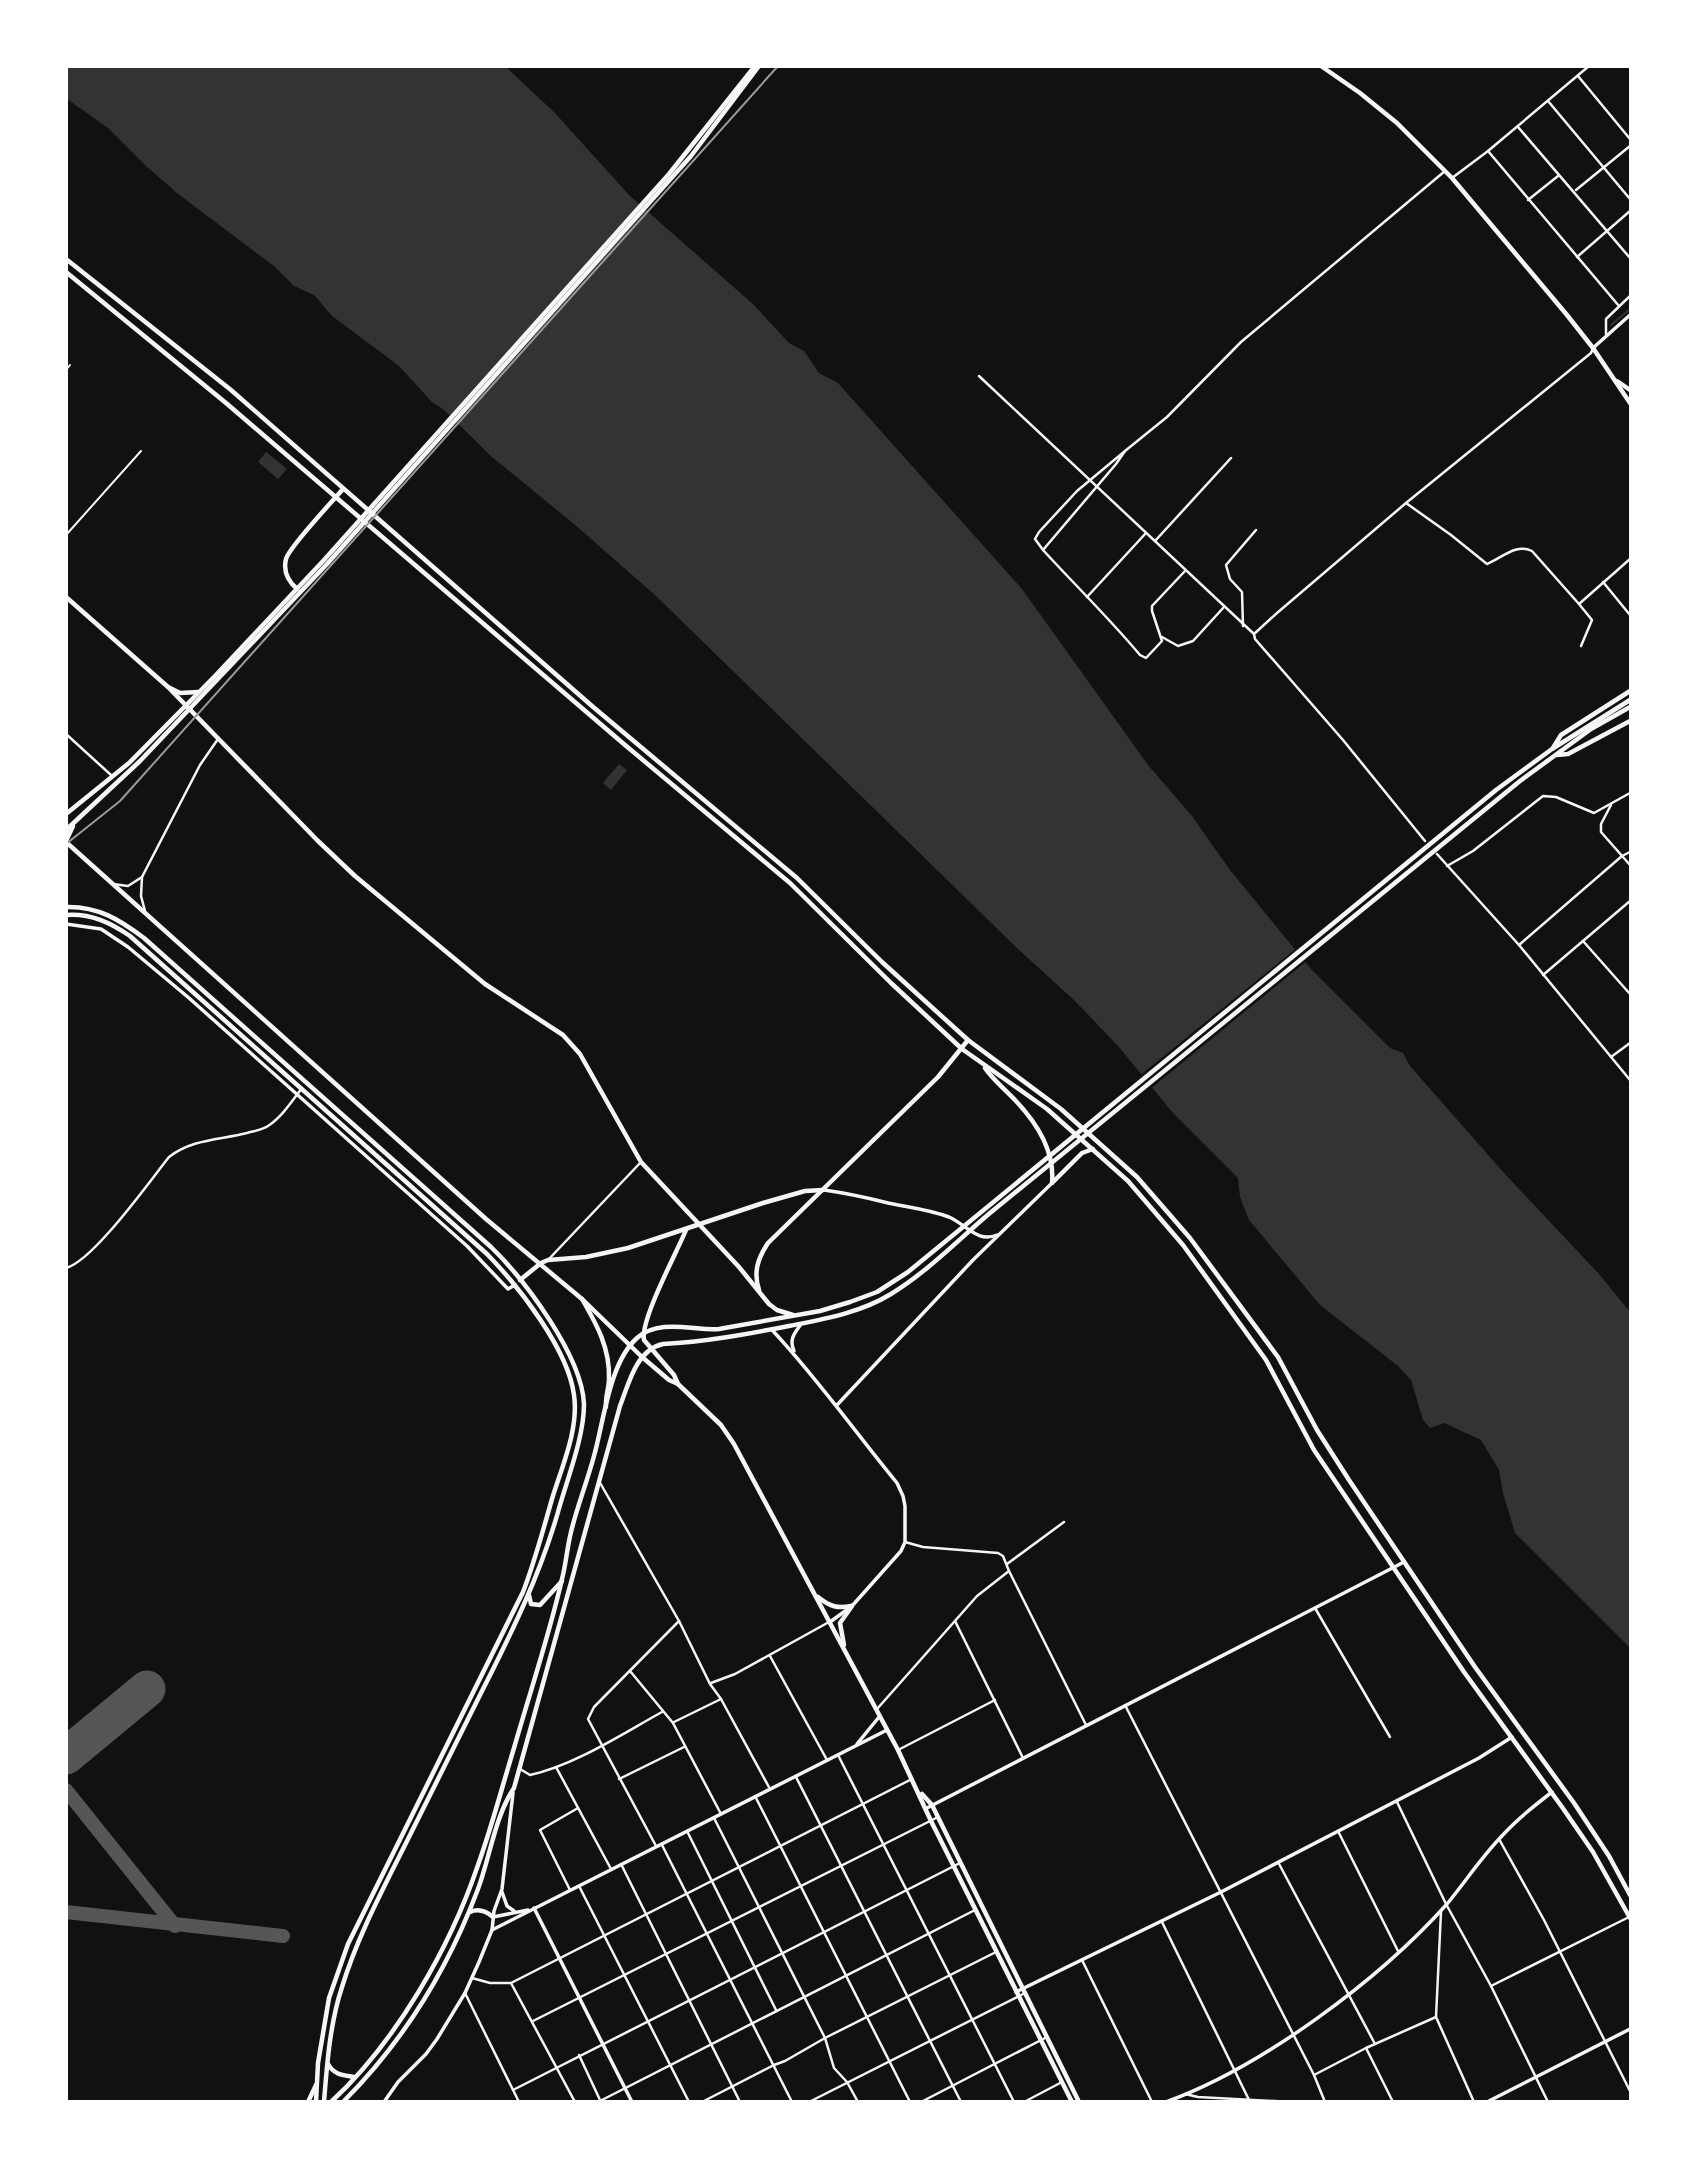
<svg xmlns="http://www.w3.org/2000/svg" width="1697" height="2168" font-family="'Noto Serif',serif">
<rect width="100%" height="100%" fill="#111"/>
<g fill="#333">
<polygon points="67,67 506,67 555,113 630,196 754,305 789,343 804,351 819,373 838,383 1022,589 1148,765 1192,816 1230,870 1311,969 1390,1048 1403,1053 1410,1066 1504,1173 1599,1274 1630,1312 1630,1648 1515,1533 1503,1493 1499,1470 1481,1440 1444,1423 1430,1428 1423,1420 1411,1380 1398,1366 1320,1305 1249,1220 1240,1197 1238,1178 1172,1112 1119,1047 1075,1001 1018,949 655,595 574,524 492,457 443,409 432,402 399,366 332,316 314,295 294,286 275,267 177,193 146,166 108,128 67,99"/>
<polygon points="266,452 287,469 278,479 258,462"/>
<polygon points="619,764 627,770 611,790 603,783"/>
</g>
<polygon fill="#111" points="1298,947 1308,960 1149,1090 1138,1077"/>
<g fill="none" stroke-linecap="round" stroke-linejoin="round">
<polyline stroke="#333" stroke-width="2" points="1611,325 1630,309"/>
<g stroke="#565656" stroke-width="14">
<polyline points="66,1790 175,1926"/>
<polyline points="66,1912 283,1936"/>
</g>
<polyline stroke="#565656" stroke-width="37" points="66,1756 147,1689"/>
<g stroke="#f5f5f5" stroke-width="2">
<polyline points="66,370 70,365"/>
<polyline points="66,535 141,451"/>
</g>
<g stroke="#f5f5f5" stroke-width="2.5">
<polyline points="1629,66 1630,68"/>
<polyline points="1578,76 1630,139"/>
<polyline points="1548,101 1630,199"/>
<polyline points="1518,127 1630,258"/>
<polyline points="1488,151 1619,306"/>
<polyline points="1452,178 1488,151 1589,66"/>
<polyline points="1576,190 1630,146"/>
<polyline points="1528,200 1558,176"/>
<polyline points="1577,257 1630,211"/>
<polyline points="1606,334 1606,319 1630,296"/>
<polyline points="979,376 1254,634"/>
<polyline points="1125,451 1167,417 1241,342 1445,171"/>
<polygon points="1125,451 1116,464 1043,550 1035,539 1039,532 1077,491"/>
<path d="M1406,503L1451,535L1487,564C1502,558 1516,543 1532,551L1579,604"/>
<polyline points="1155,541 1231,458"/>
<path d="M1043,550C1075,585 1109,618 1140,655L1146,658L1162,641L1152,611V606L1185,571"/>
<polyline points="1603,582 1630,615"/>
<polyline points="1087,597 1146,533"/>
<polyline points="1243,626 1242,592 1230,579 1226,565 1256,530"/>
<polyline points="1162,637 1178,646 1193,641 1224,607"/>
<polyline points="1581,646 1592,620 1579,604 1630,559"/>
<polyline points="66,734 111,775"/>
<polyline points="1611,805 1601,824 1601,832 1630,865"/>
<polyline points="1425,841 1343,740 1255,639 1254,634 1277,613 1406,503 1591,353 1593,348"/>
<polyline points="1437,854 1519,945 1630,1080"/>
<polyline points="1447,866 1473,851 1543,796 1556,797 1594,813 1630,793"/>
<polyline points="142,877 141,896 145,911"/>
<polyline points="113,884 128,886 142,877 200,765 218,739"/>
<polyline points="1583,941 1630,994"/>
<polyline points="1519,945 1622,856 1630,852"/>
<polyline points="1543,975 1630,901"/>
<polyline points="1611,1057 1630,1043"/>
<polyline points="548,1260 641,1162"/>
<path d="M66,1268C93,1261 149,1182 169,1157C192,1139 219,1140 247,1133C254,1131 262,1130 268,1126C282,1117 292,1101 302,1088"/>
<polyline points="599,1481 679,1621 710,1684 721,1699 770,1789"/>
<polyline points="1007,1564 1064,1522"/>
<polyline points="1009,1571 1086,1725"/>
<polyline points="1315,1608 1390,1737"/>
<polyline points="955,1621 1023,1758"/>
<polyline points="770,1656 827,1760"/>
<polyline points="630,1671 673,1723 721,1814"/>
<polyline points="711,1683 735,1674 829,1622"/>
<polyline points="1125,1705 1314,2075 1325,2102"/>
<polyline points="877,1709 977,1596 1009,1571 1003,1556 998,1553 923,1547 905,1542"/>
<polyline points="674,1722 721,1699"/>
<polyline points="898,1750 995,1700"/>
<polyline points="838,1755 1014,2102"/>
<polyline points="556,1767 611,1869"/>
<path d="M520,1769L530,1775C575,1765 622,1734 662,1712"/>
<polyline points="796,1777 961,2102"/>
<polyline points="619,1779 684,1747"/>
<polyline points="755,1796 910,2102"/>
<polyline points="1397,1802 1446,1904 1491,1986 1548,2102"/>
<polyline points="714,1818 825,2038 834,2068 847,2082 858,2102"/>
<polyline points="687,1831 776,2010"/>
<polyline points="1338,1831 1398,1951"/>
<polyline points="1499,1839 1544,1920 1630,2091"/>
<polyline points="662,1845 792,2102"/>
<polyline points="656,1846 588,1719 594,1707 679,1621"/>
<polyline points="1278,1862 1375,2044"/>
<polyline points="621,1864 740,2102"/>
<polyline points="579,1886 689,2102"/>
<polyline points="570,1890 540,1830 578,1808"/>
<polyline points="1162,1922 1250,2102"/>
<polyline points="1082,1960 1152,2102"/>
<polyline points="472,1978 490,1983 511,1983 912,1779"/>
<polyline points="511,1983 575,2102"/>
<polyline points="1491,1986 1629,1917"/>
<polyline points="465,1993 519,2102"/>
<polyline points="1436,2017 1474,2102"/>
<polyline points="533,2021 938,1817"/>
<polyline points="1366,2048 1436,2017 1441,1912"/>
<polyline points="579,2055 600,2100"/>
<polyline points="1314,2075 1366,2048 1393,2102"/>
<polyline points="513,2090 960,1863"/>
<polyline points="1185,2094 1198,2097 1293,2102"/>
<polyline points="598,2102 975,1910"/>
<polyline points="702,2102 774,2065 785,2061 825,2038 996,1952"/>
<polyline points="809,2102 1025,1993"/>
<polyline points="921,2102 1047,2037"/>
<polyline points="1024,2102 1062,2082"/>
</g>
<g stroke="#f5f5f5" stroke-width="3.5">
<polyline points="1593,348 1630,315"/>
<polyline points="66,924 101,929 128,947 189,998 467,1246 508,1289 515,1285"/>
<path d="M824,1190C845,1193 864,1197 884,1202C905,1207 928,1209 949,1217C967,1225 977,1243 997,1235"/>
<path d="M773,1331C818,1379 855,1432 897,1483L903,1496L905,1506V1542L901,1551L852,1606L830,1622"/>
<path d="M794,1351C789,1339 794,1334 801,1324"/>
<polyline points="837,1405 973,1260 1052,1183"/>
<polyline points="857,1744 879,1717"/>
<polyline points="925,1809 1404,1562"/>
<polyline points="502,1892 507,1906 514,1911"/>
<polyline points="534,1908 632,2102"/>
<polyline points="493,1917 528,1910"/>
<polyline points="492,1930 887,1730"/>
<polyline points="1016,1992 1221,1892 1479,1758 1512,1737"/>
<polyline points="384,2102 398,2082 426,2054 437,2039 465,1993 479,1962 492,1930 494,1911 502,1889 513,1793"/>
<path d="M1166,2102C1262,2067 1379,1980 1447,1904C1465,1882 1481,1858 1500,1838C1516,1820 1534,1806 1552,1792"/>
<polyline points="1487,2102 1630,2029"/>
</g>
<g stroke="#f5f5f5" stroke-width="4.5">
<polyline points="1321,66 1360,93 1397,123 1452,178 1567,315 1593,348 1630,403"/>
<polyline points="1617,381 1630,390"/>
<polyline points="66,597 168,687 318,841 355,876 485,984 563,1035 580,1054 641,1162 739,1267 769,1304 777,1310 793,1315"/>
<polyline points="1553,748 1561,735 1630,691"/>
<polyline points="1557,755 1568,754 1630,721"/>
<polyline points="66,842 486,1219 582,1299 642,1357 669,1380 678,1384"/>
<path d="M66,907C98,906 120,920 144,938L491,1247C525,1280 582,1356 584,1404C584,1438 567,1479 558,1512C540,1575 512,1632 482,1691C456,1743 430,1795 404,1847C381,1893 357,1938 342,1987C330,2023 327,2064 324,2102"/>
<path d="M66,915C91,913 111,923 130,936L487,1254C519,1287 568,1349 574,1395C579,1429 562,1466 552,1499C543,1530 535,1561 523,1592L348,1944L329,1998L318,2063L316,2102"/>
<path d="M686,1230C677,1252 640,1320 644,1340L674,1375L678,1384L721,1425L734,1444L898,1750L931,1821L1072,2102"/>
<polyline points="520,1280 541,1263 548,1260 586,1257 628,1248 763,1203 805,1191 823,1190"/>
<path d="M759,1290C753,1272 758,1258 768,1243L938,1077L968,1040"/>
<path d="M818,1597C829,1606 837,1609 851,1606"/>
<polyline points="844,1645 840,1623 852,1606"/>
<polyline points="922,1794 932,1805 1079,2102"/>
</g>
<g stroke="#f5f5f5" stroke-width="4.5">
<polyline points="66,259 231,390 592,706 797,878 882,962 968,1040 1061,1109 1137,1177 1190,1238 1278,1357 1317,1430 1349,1480 1475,1667 1574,1803 1609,1856 1630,1895"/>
<polyline points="66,272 226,403 625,745 790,883 891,983 962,1049 1047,1109 1128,1181 1183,1245 1266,1360 1314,1450 1464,1672 1562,1807 1593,1852 1630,1918"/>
<path d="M297,589C288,581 283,571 286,559C289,547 332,502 343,489"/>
<polyline points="168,687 180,693 198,692"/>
<polyline points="66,814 129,763 215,676 324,560 669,174 755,66"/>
<polyline points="66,830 140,761 327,564 691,156 759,66"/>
<polyline points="66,841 73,826"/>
<path d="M985,1068C993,1080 1005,1089 1015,1100C1036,1122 1055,1151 1052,1183"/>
<polyline points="1053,1182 1082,1153 1093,1149"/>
<path d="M582,1299C597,1325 610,1348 609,1379C609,1388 605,1397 606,1407"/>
<polyline points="529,1595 531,1604 540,1605 562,1581"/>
<path d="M470,1912C479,1908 486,1911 493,1917"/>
<path d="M328,2064C334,2075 343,2075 354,2077"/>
<polyline points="308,2102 316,2085"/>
<path d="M331,2102C396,2042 450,1948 478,1865C492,1826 502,1787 514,1748C530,1692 549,1636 562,1579C566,1564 567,1548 571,1532C577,1507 587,1482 594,1456C604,1421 609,1363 637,1338C660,1318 694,1331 719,1329L820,1311L850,1302L877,1292L908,1272L1496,790L1552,749L1630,700"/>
<path d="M343,2102C404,2041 448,1969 478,1889C490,1857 495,1816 514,1788L620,1406C629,1383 636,1350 663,1344C706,1342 747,1334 789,1326C824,1319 860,1313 891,1294C927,1272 958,1240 990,1213L1520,781L1591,729L1630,707"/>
</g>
<polyline stroke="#9a9a9a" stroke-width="2" points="66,844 120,801 778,66"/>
</g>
<rect width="1697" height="2168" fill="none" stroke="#ffffff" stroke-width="136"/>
</svg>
